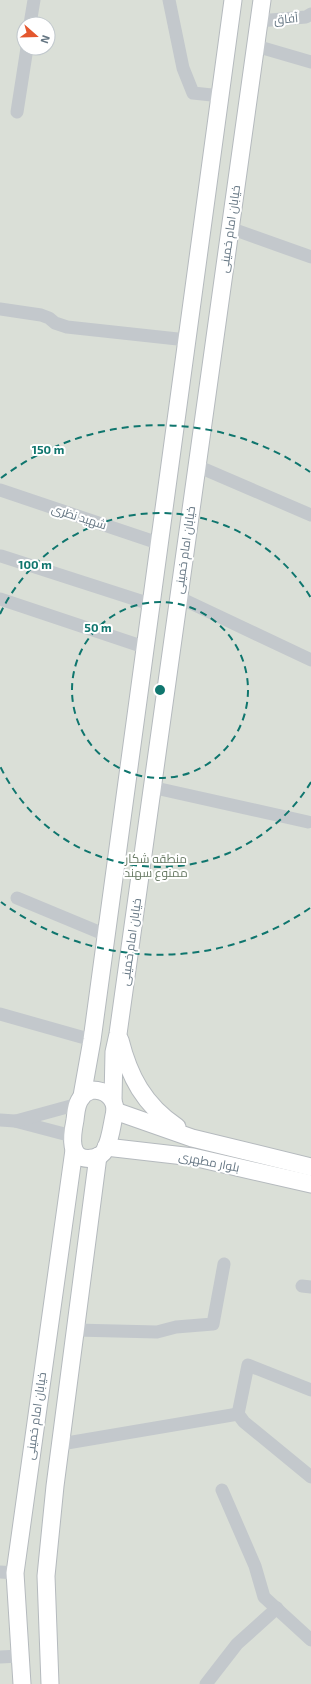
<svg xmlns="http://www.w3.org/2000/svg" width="311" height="1684" font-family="'Exo 2',Cairo,sans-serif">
<rect width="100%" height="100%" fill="#fafaf8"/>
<path fill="#dadfd7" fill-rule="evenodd" d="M0,0H311V1684H0ZM24,24H48V48H24Z"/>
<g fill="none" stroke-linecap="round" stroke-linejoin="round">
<g stroke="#b5babe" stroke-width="19">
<g id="major">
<path d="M120,1040C129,1076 144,1105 177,1127"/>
<path d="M92,1090C105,1090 115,1097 115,1111C112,1123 111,1139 105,1150C103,1154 98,1157 93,1158C67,1162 72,1135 75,1120C76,1113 76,1103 82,1097C84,1093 88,1092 92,1090Z"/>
<polyline points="82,1096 92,1040 233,0"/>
<polyline points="113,1100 114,1052 118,1034 262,0"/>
<polyline points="115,1111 192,1138 311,1167"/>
<polyline points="106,1147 193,1157 311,1184"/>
<polyline points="22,1684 15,1573 74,1150"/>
<polyline points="50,1684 46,1576 55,1486 98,1156"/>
</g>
</g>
<g stroke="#c3c8cc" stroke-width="13">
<polyline points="169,0 183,68 193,93 221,96"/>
<polyline points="259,21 306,17 311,14"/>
<polyline points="30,24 34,0"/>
<polyline points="256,46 311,62"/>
<polyline points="17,112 27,48"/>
<polyline points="230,228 311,257"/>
<polyline points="0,309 41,315 49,318 55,323 67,327 187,340"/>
<polyline points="197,466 311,515"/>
<polyline points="0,490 158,543"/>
<polyline points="1,556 150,604"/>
<polyline points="178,597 311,660"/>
<polyline points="0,599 144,647"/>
<polyline points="151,787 308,822"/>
<polyline points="17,898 106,935"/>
<polyline points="0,1014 92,1040"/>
<polyline points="0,1120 15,1121 72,1136"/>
<polyline points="16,1121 78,1104"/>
<polyline points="302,1286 311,1287"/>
<polyline points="75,1330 157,1332 176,1327 213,1324 224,1264"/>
<polyline points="238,1414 248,1365 311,1390"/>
<polyline points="61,1444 238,1414 244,1422 311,1477"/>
<polyline points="222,1490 255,1566 264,1597 311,1640"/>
<polyline points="0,1572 15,1573"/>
<polyline points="0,1657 20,1656"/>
<polyline points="206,1684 237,1644 277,1608"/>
</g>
<use href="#major" stroke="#fff" stroke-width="17"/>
</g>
<g fill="none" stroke="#0f766e" stroke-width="2" stroke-dasharray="7 5">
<circle cx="160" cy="690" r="88"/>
<path d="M311 782A177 177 0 0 1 0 766M0 614A177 177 0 0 1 311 598"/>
<path d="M310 908A265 265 0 0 1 1 902M1 478A265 265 0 0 1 310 472"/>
</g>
<g text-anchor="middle" stroke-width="4" stroke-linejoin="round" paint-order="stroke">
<g font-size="12" fill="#657683" stroke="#fff">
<text transform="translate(286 19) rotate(-5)" y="4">آفاق</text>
<text transform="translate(230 229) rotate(-82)" y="4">خیابان امام خمینی</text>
<text transform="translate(79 517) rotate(18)" y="4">شهید نظری</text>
<text transform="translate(185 550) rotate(-82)" y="4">خیابان امام خمینی</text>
<text transform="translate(131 942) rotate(-82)" y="4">خیابان امام خمینی</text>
<text transform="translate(209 1162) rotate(11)" y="4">بلوار مطهری</text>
<text transform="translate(36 1416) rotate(-82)" y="4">خیابان امام خمینی</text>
</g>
<g font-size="12" fill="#687a64" stroke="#fff">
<text x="156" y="863">منطقه شکار<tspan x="156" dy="14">ممنوع سهند</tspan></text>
</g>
</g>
<circle cx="160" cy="690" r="6" fill="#0f766e" stroke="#fff" stroke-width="2"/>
<g font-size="12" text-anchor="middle" font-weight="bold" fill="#0f766e" stroke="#fff" stroke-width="4" stroke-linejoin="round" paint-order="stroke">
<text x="48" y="454">150 m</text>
<text x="35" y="569">100 m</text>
<text x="98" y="632">50 m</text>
</g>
<g transform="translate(36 36) rotate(110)"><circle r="19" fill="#ffffff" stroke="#c1c8cd"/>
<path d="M0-3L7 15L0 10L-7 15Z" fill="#e4572e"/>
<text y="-6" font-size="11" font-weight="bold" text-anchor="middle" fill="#657683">N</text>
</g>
</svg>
